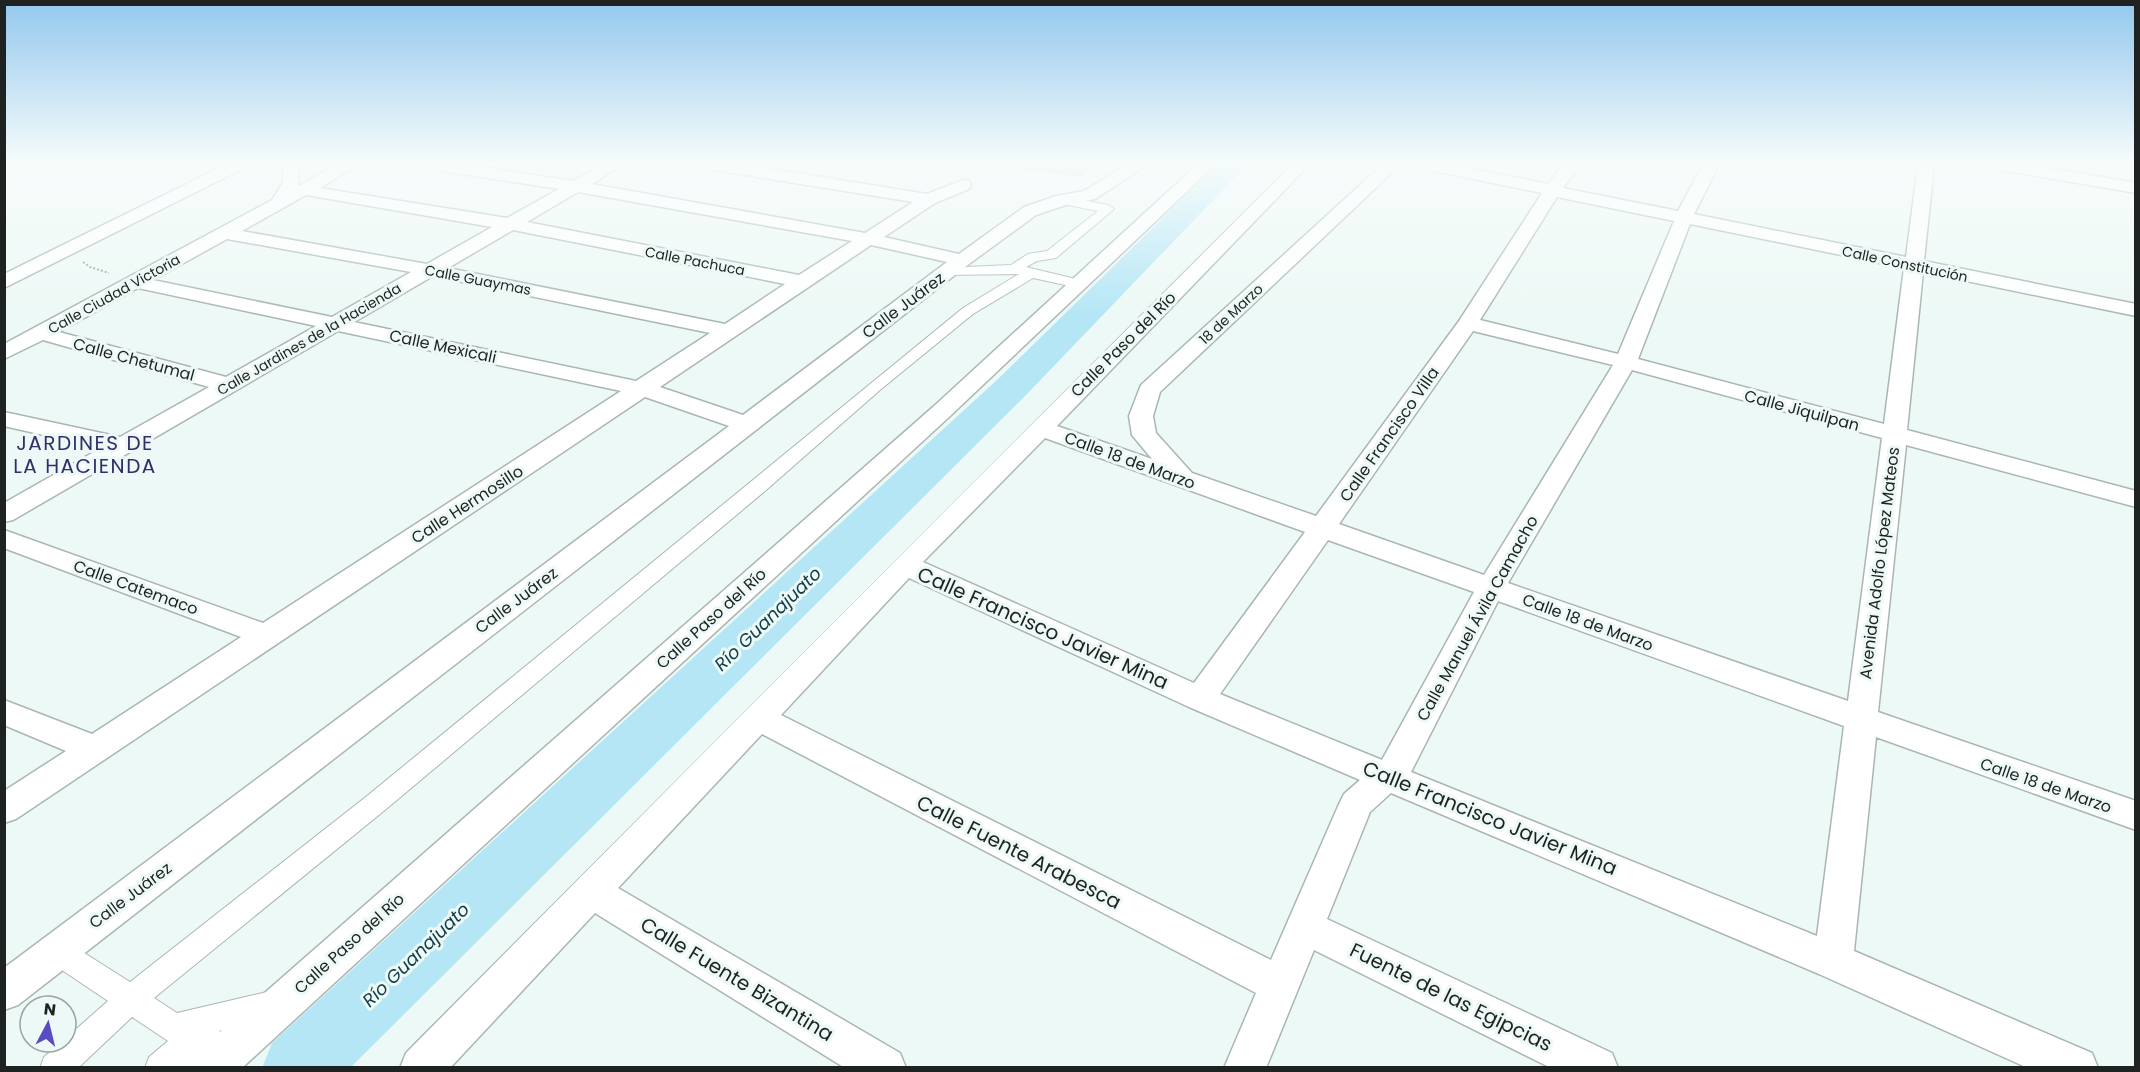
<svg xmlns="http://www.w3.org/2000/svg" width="2140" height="1072" font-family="Poppins,sans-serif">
<rect width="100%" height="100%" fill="#edf9f6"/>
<polygon fill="#c1d3bd" points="979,165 1092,165 1083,177"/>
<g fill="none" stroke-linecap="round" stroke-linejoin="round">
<polygon fill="#b5e6f6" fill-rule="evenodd" points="1217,165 1247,165 1026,395 350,1068 262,1068 272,1043 998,379"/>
<g stroke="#aab6b3" stroke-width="2">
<polygon id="pedestrian" points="1062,196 1108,205 1114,209 1056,258 1037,261 1026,267 1084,281 1086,284 1084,287 1079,288 1033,278 973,314 880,390 765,491 385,810 154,998 177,1013 267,992 277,996 282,1006 277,1016 219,1031 226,1035 230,1045 226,1055 213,1059 204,1068 145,1068 149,1057 168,1041 132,1017 78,1068 40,1068 44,1057 62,1042 66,1042 66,1038 108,1001 47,960 43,951 47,942 57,938 67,942 130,982 367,796 963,308 1019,274 948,275 943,274 941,271 943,268 1011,265 1028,254 1047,251 1098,211 1058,203 1056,200 1058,197"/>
</g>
<g stroke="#aab6b3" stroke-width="3">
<g id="minor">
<polygon points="225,165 246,165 244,168 4,288 4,274"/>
<path d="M283,165H299L298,186L337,165H357L320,188L507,218L559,189L436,170L428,165H469L573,181L601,165H621L592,184L865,233L913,202L714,170L706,165H746L927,194L963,180L969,181L971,185L969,189L935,203L884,237L959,254L1024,207L1056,196L1084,191L1127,165H1147L1095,199L1066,205L1036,215L969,264L18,1005L4,1010V968L729,426L645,397L16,819L4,823V791L66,751L4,725V700L92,734L241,637L4,548V530L263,623L621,391L338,331L13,520L4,522V503L101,448L4,426V412L120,437L209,387L43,340L4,359V344L272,200L283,182ZM578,192L852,241L799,275L527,222ZM306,195L492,227L427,264L242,231ZM513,230L785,284L725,324L448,268ZM227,239L411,272L332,317L153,280ZM871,245L947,262L743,415L660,387ZM433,276L710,333L636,381L354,322ZM138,288L316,326L226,377L59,332Z"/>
<polygon points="1197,165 1215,165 949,417 242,1068 190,1068 196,1053 933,407"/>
<path d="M1292,165H1309L1057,426L1152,459L1132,435L1129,416L1141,385L1382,165H1400L1160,392L1153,416L1156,433L1192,473L1316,516L1459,321L1542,193L1428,170L1420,165H1453L1548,184L1563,165H1580L1563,188L1678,211L1703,165H1719L1694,214L1906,257L1918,165H1934L1924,261L2136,304V316L1923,272L1907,430L2136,491V507L1906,445L1878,712L2136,801V830L1876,737L1854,951L2092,1053L2098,1068H2028L1819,974L1391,793L1370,812L1327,919L1612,1053L1618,1068H1551L1314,950L1266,1068H1224L1256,993L762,734L618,888L900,1053L906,1068H845L595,913L450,1068H400L406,1053C700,756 995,460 1292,165ZM1557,197L1674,221L1618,354L1480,320ZM1690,224L1904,268L1884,424L1638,359ZM1473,331L1613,365L1484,575L1339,524ZM1632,370L1882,438L1848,701L1508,583ZM1045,438L1305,532L1194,683L923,562ZM1328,540L1474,592L1382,760L1220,694ZM909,578L1189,707L1360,780L1344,794L1339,804L1271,960L781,715ZM1498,601L1844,726L1817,936L1411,772Z"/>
<polygon points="1993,165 2031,165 2136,183 2136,193 2001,170"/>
</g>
</g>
<polyline stroke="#9ca5a3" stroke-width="2" stroke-dasharray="2 2" stroke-linecap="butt" points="83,262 90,267 109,273"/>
<use href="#pedestrian" fill="#fff" fill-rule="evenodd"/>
<use href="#minor" fill="#fff" fill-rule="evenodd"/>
</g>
<linearGradient id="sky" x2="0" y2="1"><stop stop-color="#93c8ee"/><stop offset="0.52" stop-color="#f7fcfb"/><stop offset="1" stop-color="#f7fcfb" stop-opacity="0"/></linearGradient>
<rect width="2140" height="315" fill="url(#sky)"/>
<g text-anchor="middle" stroke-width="6" stroke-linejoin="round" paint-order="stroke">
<g font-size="14" fill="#1e2322" stroke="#edf9f6">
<text transform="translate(695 261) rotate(11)" y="5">Calle Pachuca</text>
<text transform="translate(1905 264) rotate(12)" y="5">Calle Constitución</text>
<text transform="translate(478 280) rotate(11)" y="5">Calle Guaymas</text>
<text transform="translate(114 294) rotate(-29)" y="5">Calle Ciudad Victoria</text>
<text transform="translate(1231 314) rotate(-43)" y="5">18 de Marzo</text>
<text transform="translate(309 339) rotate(-30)" y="5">Calle Jardines de la Hacienda</text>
</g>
<g font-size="16" fill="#1e2322" stroke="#edf9f6">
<text transform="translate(903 305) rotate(-37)" y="6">Calle Juárez</text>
<text transform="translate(1123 344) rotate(-45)" y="6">Calle Paso del Río</text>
<text transform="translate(443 346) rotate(12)" y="6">Calle Mexicali</text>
<text transform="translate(134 359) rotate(15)" y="6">Calle Chetumal</text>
<text transform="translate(1802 410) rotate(15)" y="6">Calle Jiquilpan</text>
<text transform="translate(1389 434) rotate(-55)" y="6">Calle Francisco Villa</text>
<text transform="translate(1130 460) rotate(20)" y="6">Calle 18 de Marzo</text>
<text transform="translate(467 504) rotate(-33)" y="6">Calle Hermosillo</text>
<text transform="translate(1879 563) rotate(-83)" y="6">Avenida Adolfo López Mateos</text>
<text transform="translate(136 587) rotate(20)" y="6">Calle Catemaco</text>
<text transform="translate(516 600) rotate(-37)" y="6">Calle Juárez</text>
<text transform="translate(711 618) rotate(-42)" y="6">Calle Paso del Río</text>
<text transform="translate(1477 618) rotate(-61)" y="6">Calle Manuel Ávila Camacho</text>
<text transform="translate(1588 622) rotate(20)" y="6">Calle 18 de Marzo</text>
<text transform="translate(2046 785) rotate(19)" y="6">Calle 18 de Marzo</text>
<text transform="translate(130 895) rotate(-37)" y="6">Calle Juárez</text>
<text transform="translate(349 943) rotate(-42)" y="6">Calle Paso del Río</text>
</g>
<g font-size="18" font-style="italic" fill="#113c49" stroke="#edf9f6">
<text transform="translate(768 619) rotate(-44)" y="6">Río Guanajuato</text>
<text transform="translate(416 955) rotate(-44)" y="6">Río Guanajuato</text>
</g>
<g font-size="20" letter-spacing="1.5" fill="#322e6a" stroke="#edf9f6">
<text x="85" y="450">JARDINES DE<tspan x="85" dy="23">LA HACIENDA</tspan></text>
</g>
<g font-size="20" fill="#1e2322" stroke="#edf9f6">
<text transform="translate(1043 628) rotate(24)" y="7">Calle Francisco Javier Mina</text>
<text transform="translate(1490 818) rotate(22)" y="7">Calle Francisco Javier Mina</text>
<text transform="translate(1019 852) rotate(27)" y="7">Calle Fuente Arabesca</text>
<text transform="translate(737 979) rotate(31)" y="7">Calle Fuente Bizantina</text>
<text transform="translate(1451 997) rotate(26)" y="7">Fuente de las Egipcias</text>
</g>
</g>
<rect width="2140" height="1072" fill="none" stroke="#1e2322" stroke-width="12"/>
<g transform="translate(48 1024) rotate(7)"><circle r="28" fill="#edf9f6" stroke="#9aa3a1" stroke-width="1.5"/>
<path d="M0-4.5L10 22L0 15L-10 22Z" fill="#584bc3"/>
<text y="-9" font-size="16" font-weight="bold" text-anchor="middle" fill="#1e2322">N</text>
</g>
</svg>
